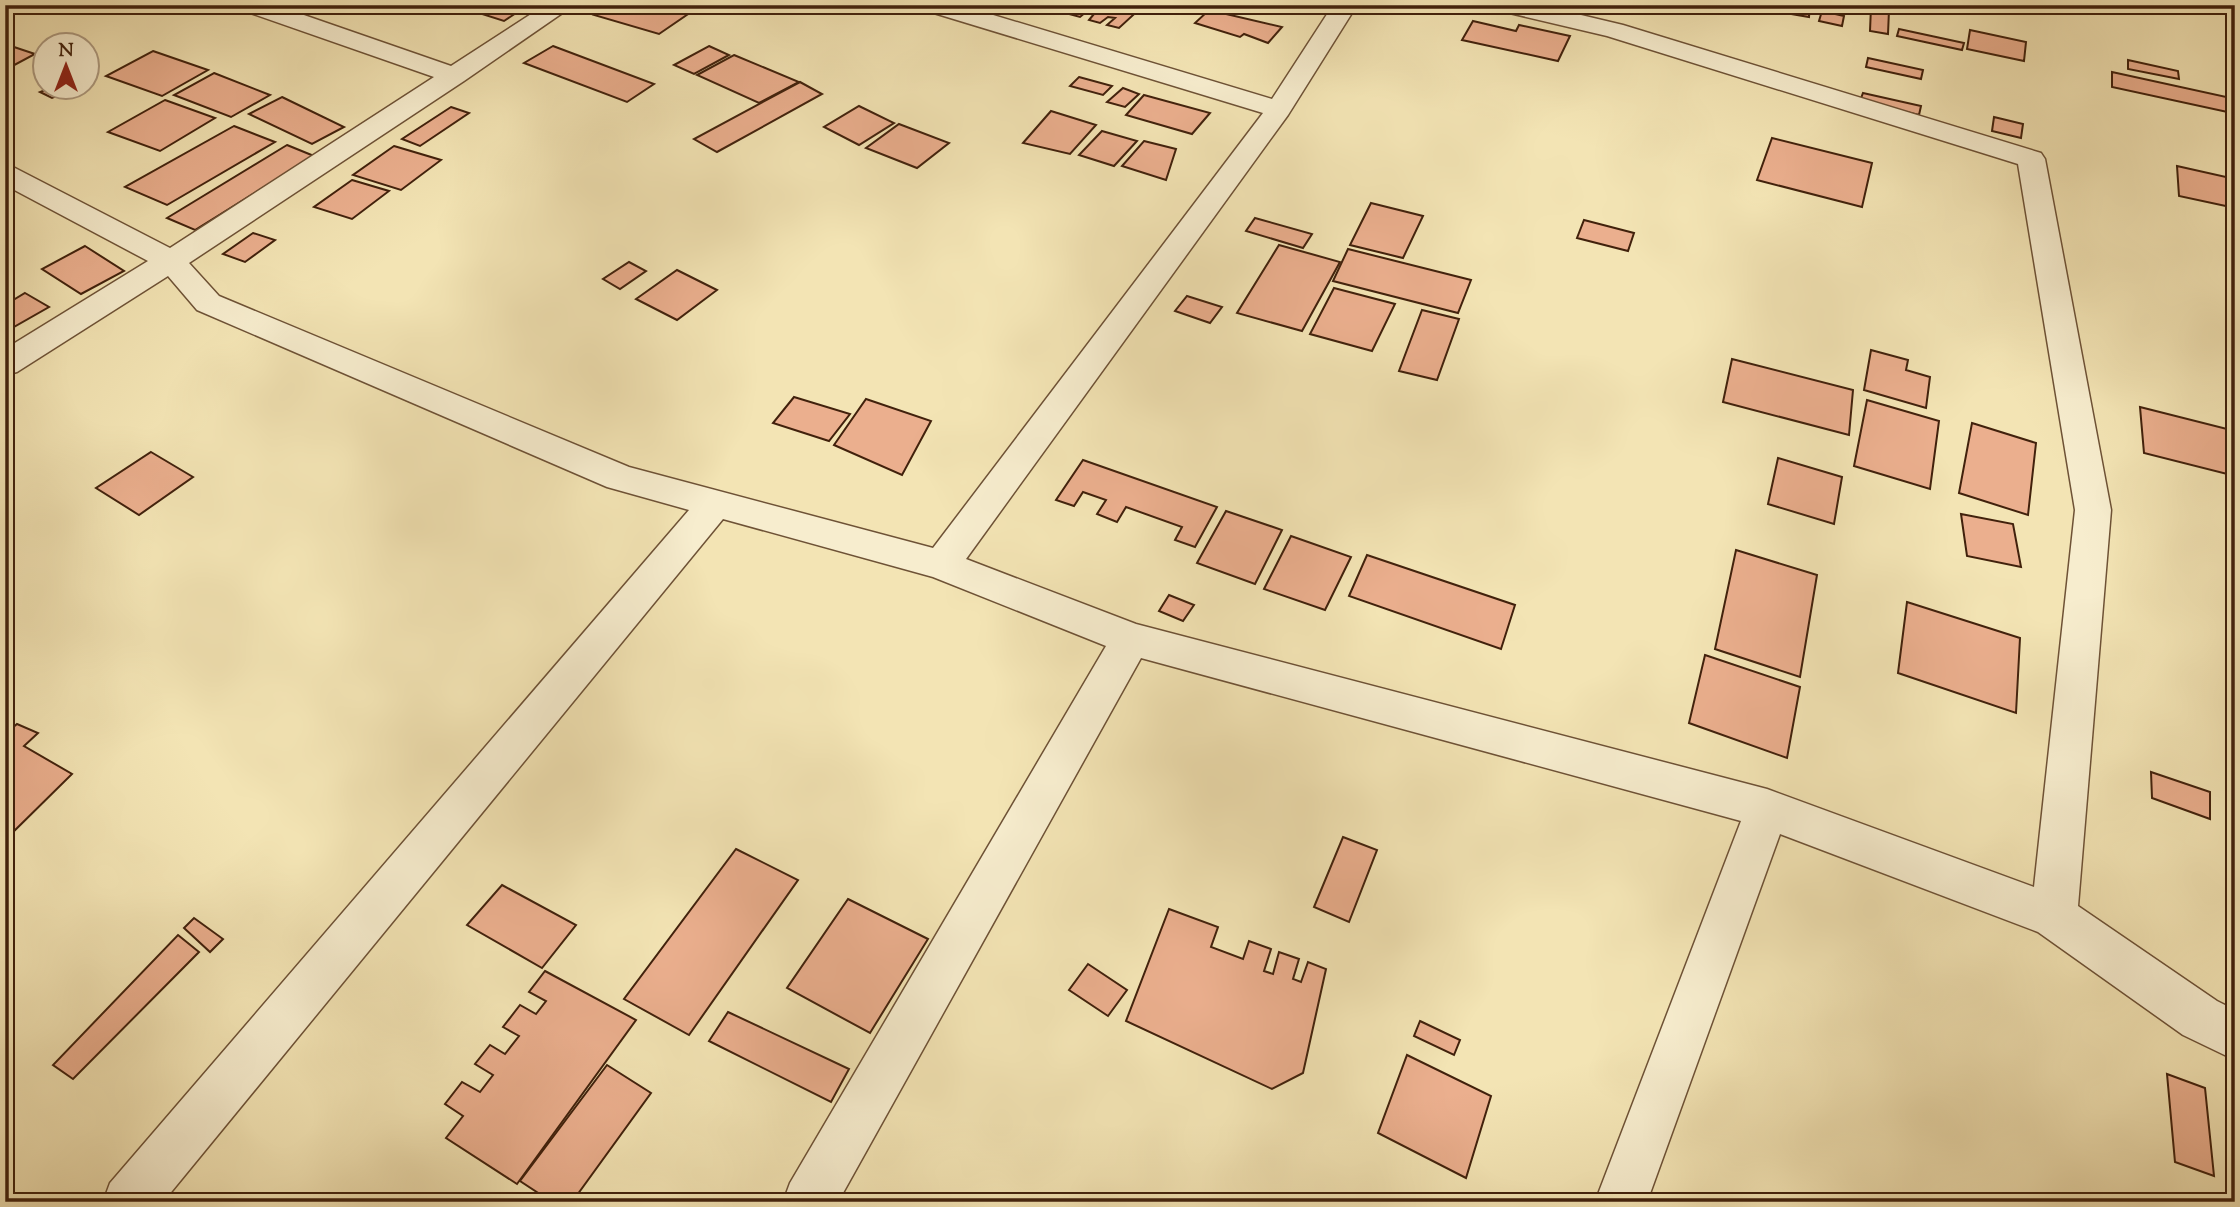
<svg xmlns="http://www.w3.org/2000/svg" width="2240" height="1207" font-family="'Sorts Mill Goudy',serif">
<rect width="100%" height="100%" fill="#f3e4b4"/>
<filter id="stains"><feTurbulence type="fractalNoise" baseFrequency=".00286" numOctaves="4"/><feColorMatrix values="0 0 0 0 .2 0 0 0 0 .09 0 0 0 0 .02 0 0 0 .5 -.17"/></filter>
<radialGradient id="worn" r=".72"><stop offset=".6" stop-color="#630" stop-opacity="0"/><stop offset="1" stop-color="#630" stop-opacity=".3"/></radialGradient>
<g fill="#ebaf8e" stroke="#41210c" stroke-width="2">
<polygon points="458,5 528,5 504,21 457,6"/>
<polygon points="609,5 670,5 691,12 659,34 594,15"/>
<polygon points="1055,5 1144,5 1119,28 1107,25 1115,18 1108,17 1100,23 1089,20 1094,14 1086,12 1080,17 1069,14 1074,9 1067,7 1061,12 1050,9"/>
<polygon points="1775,5 1810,5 1809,17 1774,11"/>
<polygon points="1926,5 1962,5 1961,12"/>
<polygon points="1871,7 1889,10 1888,34 1870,31"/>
<polygon points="1209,10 1282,27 1268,43 1244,34 1240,37 1195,23"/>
<polygon points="1822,11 1844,16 1842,26 1819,21"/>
<polygon points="1473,21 1516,31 1519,25 1570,36 1558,61 1462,40"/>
<polygon points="1899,29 1964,43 1962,50 1897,36"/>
<polygon points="1970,30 2026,42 2024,61 1967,49"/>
<polygon points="5,44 35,54 5,70"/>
<polygon points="553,46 654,84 627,102 524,63"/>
<polygon points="709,46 729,55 694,74 674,65"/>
<polygon points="153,51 208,70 162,96 106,76"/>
<polygon points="734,55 799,82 759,103 697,75"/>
<polygon points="1868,58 1923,70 1921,79 1866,67"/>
<polygon points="2128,60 2178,71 2179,79 2128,69"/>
<polygon points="2112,72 2231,98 2232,113 2112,87"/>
<polygon points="214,73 270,95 231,117 174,95"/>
<polygon points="1079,77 1112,86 1103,95 1070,86"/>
<polygon points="800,82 822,94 717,152 694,139"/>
<polygon points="50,88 75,88 52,98 40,92"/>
<polygon points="1123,88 1139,94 1125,107 1107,102"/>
<polygon points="1863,93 1921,106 1919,115 1860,101"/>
<polygon points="1144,95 1210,113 1192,134 1126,115"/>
<polygon points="282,97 344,127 312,144 249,114"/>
<polygon points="165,100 215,118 160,151 108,132"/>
<polygon points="859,106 894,123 859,145 824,127"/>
<polygon points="451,107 469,113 420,146 402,139"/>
<polygon points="1051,111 1096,125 1070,154 1023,143"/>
<polygon points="1994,117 2023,124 2021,138 1992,131"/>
<polygon points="899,124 949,143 917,168 866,148"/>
<polygon points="234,126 275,142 167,205 125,187"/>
<polygon points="1102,131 1137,141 1114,166 1079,155"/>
<polygon points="1772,138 1872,163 1862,207 1757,180"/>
<polygon points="1144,141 1176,149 1166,180 1122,166"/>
<polygon points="287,145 314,156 195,230 167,218"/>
<polygon points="394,146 441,160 401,190 353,175"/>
<polygon points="2177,166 2235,179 2235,208 2179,196"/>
<polygon points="352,180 389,191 352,219 314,207"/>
<polygon points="1371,203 1423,216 1403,258 1350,245"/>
<polygon points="1255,218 1312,234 1303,248 1246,231"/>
<polygon points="1584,220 1634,233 1628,251 1577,238"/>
<polygon points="253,233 275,240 245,262 223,254"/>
<polygon points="1279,245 1340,262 1302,331 1237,313"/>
<polygon points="85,246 124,271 81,294 42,269"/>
<polygon points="1348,249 1471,280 1458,313 1333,281"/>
<polygon points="629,262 646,271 620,289 603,279"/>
<polygon points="677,270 717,290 677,320 636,299"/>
<polygon points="1334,288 1395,304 1372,351 1310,334"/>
<polygon points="25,293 49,307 5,332 5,305"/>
<polygon points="1187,296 1222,307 1210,323 1175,311"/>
<polygon points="1422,310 1459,319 1437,380 1399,371"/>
<polygon points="1871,350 1908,360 1906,370 1930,377 1926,408 1864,390"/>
<polygon points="1732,359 1853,390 1849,435 1723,402"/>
<polygon points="794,397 850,414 829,441 773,423"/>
<polygon points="866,399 931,421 902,475 834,445"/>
<polygon points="1867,400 1939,421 1930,489 1854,466"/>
<polygon points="2140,407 2235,431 2235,476 2144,453"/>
<polygon points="1972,423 2036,443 2028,515 1959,493"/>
<polygon points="151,452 193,477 139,515 96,488"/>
<polygon points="1778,458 1842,477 1834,524 1768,504"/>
<polygon points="1083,460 1217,507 1195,547 1175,540 1182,527 1126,507 1117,522 1097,514 1106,500 1083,492 1074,506 1056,500"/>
<polygon points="1226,511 1282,530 1255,584 1197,563"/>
<polygon points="1961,514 2013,524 2021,567 1967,556"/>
<polygon points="1291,536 1351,557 1325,610 1264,589"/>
<polygon points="1736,550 1817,575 1800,677 1715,649"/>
<polygon points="1367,555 1515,605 1501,649 1349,596"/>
<polygon points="1169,595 1194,605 1183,621 1159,611"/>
<polygon points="1907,602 2020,638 2016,713 1898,673"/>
<polygon points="1705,655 1800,687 1787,758 1689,723"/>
<polygon points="17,724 38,733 24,746 72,774 5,840 5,734"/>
<polygon points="2151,772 2210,792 2210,819 2152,798"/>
<polygon points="1343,837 1377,850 1349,922 1314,907"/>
<polygon points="736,849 798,880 689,1035 624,999"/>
<polygon points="502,885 576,925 542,968 467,925"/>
<polygon points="848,899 928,939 870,1033 787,988"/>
<polygon points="1169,909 1218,927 1211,947 1243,959 1249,941 1271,949 1264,971 1273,974 1279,952 1299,959 1293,979 1301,982 1308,962 1326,969 1303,1073 1272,1089 1126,1021"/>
<polygon points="194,918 223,939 210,952 184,928"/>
<polygon points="178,935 199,952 73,1079 53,1065"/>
<polygon points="1088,964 1127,990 1108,1016 1069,990"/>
<polygon points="545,971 636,1020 517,1184 446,1138 463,1116 445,1104 462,1082 480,1092 493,1075 475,1064 490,1045 505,1054 519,1036 503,1027 520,1005 536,1014 546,1001 529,992"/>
<polygon points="728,1012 849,1069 831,1102 709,1041"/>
<polygon points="1420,1021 1460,1040 1454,1055 1414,1036"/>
<polygon points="1407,1055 1491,1096 1466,1178 1378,1133"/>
<polygon points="607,1065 651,1093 572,1202 552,1202 520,1181"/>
<polygon points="2167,1074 2205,1088 2214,1176 2175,1162"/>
</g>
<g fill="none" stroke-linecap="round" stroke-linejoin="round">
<g stroke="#6e5236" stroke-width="3">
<polygon id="street" points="239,5 275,5 451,66 545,5 574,5 464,81 189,263 219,296 629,467 933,548 1263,113 924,10 921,5 960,5 1272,99 1333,5 1357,5 1288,115 966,559 1136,624 1767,789 2034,887 2075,510 2018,164 1607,36 1497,10 1494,5 1539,5 1623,25 2041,153 2045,159 2111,510 2078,906 2217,1001 2235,1010 2235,1060 2183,1035 2038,932 1780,834 1647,1202 1595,1202 1741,821 1141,658 838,1202 783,1202 790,1183 1106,646 933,577 723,519 163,1202 103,1202 110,1183 689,510 607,487 197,310 168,276 17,372 5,375 5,349 148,261 5,185 5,166 15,168 170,248 434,77 242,10"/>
</g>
<use href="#street" fill="#f7edce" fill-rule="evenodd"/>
</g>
<rect width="2240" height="1207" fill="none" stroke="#f3e4b4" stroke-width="28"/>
<rect x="7" y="7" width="2226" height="1193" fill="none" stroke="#41210c" stroke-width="3.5"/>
<rect x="14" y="14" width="2212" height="1179" fill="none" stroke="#41210c" stroke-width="2"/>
<g transform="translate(66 66)"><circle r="33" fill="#f7edce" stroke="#ae9b80" stroke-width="2"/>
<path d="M0-5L12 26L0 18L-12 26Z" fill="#8f2418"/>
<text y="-10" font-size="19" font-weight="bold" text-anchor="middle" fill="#41210c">N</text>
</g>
<rect width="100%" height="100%" filter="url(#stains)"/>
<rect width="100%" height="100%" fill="url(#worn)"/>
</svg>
